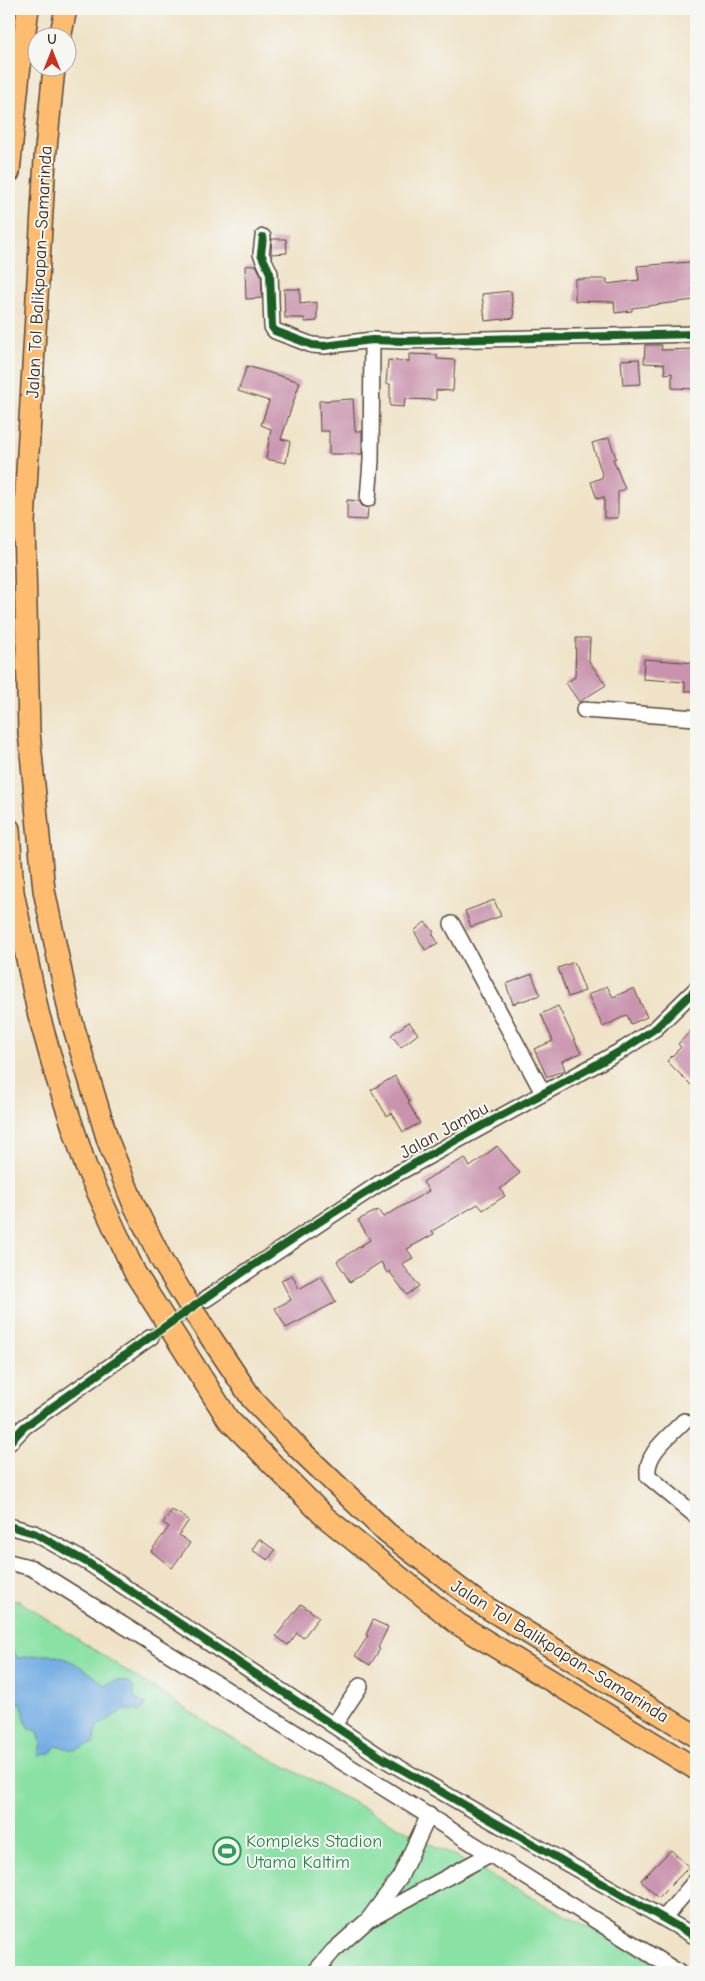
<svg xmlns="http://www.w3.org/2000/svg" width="705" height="1981" font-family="'Comic Neue',sans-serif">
<rect width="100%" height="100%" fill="#f6f6f2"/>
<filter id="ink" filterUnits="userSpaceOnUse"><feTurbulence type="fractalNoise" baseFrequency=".02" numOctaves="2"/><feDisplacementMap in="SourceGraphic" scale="10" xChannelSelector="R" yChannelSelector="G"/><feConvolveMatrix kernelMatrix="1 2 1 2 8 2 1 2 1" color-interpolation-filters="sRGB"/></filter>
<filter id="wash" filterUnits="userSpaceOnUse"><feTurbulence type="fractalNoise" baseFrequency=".0096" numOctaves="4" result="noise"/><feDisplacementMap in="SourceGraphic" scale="20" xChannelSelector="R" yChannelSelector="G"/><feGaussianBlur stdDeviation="1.12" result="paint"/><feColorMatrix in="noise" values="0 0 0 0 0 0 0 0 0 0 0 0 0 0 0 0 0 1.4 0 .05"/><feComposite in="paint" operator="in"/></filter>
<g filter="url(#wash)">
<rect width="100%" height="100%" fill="#efe2c6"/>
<polygon fill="#8ae1a4" stroke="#628661" points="9,1600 19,1601 224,1734 673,1972 9,1972"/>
<path fill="#75ade4" stroke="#586c81" d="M12,1650L18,1658C26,1658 34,1655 42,1655C66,1653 88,1671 105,1685C116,1680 123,1678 133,1686L135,1699L146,1705L139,1712C118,1705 116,1719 97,1726L94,1743L75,1750L56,1746L51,1753L38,1756L41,1744L38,1731L29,1729C23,1720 26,1711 20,1702L13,1706L9,1701V1654Z"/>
<g id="blocks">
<g fill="#c993ad">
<polygon points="272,239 286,239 287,253 271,254"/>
<polygon points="690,262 694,300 632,308 632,311 615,313 614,302 575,301 575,279 607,279 607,284 639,280 637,266"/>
<polygon points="256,265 261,275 262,298 246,299 245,266"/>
<polygon points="284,289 300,289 300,304 317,302 317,321 305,322 304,318 285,318"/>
<polygon points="511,291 514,318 485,321 482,294"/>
<polygon points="645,345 662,345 661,350 696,349 696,389 672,388 672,373 665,374 664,364 644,363"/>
<polygon points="409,354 437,355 437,359 455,360 453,391 436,390 436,400 405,399 404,407 390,406 390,384 386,384 388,360 409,362"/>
<polygon points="639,359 641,384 623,385 621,360"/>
<polygon points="247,366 300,382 281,439 290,441 286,463 266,459 271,429 261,425 269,401 238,391"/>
<polygon points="353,399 355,431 362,431 362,454 329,454 329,431 320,431 319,401"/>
<polygon points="609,438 616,458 613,459 625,489 618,492 618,518 604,518 604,497 597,499 591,482 603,477 592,443"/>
<polygon points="347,500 359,501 362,506 368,508 367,520 347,519"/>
<polygon points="576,638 590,638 589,661 606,685 579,702 566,683 575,677"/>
<polygon points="644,659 696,663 696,691 685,691 685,682 643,679"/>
<polygon points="494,900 501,916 471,927 465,911"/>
<polygon points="425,922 434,932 432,933 438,943 425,950 414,931"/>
<polygon points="574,962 585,991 568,997 558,968"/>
<polygon points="532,974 540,995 513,1004 506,984"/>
<polygon points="607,986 613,997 634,988 647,1017 631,1024 627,1015 603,1027 588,995"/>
<polygon points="558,1006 581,1053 562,1061 565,1070 547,1077 534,1049 553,1041 541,1014"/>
<polygon points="409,1022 418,1034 401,1047 391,1035"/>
<polygon points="696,1025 696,1090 667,1061 681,1047 678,1044"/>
<polygon points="395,1076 410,1102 408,1103 420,1123 403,1132 392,1113 387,1116 371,1090"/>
<polygon points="497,1146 520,1173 500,1189 505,1196 483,1210 478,1204 432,1231 434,1234 407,1249 413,1258 402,1264 419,1286 407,1295 389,1271 387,1273 381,1262 350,1282 337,1261 370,1240 358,1220 378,1210 383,1217 429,1191 423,1182 432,1176 465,1158 470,1167"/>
<polygon points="292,1275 299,1289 321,1276 336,1302 286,1328 275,1308 291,1300 281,1280"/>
<polygon points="172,1510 189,1520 179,1535 190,1543 172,1568 151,1551 169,1527 163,1523"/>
<polygon points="259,1539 275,1550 268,1560 252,1550"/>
<polygon points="301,1604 319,1617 303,1638 297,1633 288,1645 276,1636"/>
<polygon points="373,1620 388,1627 378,1648 380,1649 370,1665 355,1656 368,1636 366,1635"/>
<polygon points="671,1850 689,1867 658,1898 641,1880"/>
</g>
</g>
</g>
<g filter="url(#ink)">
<use href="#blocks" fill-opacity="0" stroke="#564637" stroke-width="1"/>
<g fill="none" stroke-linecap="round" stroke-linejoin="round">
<polyline stroke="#cbbda4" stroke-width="15" stroke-dasharray="15 8" stroke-linecap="butt" points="151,1337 198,1304"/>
<g stroke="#564637" stroke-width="18">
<g id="minor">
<polyline points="263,237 261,254 270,273 272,327 275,331 312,345 324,346 372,340 404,341 696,334"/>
<polyline points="368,499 371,461 372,340"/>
<polyline points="584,710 696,718"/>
<polyline points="452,924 543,1093"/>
<polyline points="206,1299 380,1183 624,1049 656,1028 696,989"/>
<path d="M684,1421C669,1437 645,1453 648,1476L696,1516"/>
<polyline points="9,1443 24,1427 151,1337"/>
<polyline points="9,1526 34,1533 90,1564 384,1759 696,1937"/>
<polyline points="9,1562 32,1568 678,1972"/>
<polyline points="334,1725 360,1686"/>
<polyline points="372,1918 490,1854"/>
<polyline points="664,1918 696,1880"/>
<polyline points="315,1972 333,1951 368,1920 400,1877 429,1815"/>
</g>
</g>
<g stroke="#564637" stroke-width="24">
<g id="highway">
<polyline points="60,38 66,9"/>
<polyline points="54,68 45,159 24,523 29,732 44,890 70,1015 108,1141 134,1205 162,1261 191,1308 252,1399 298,1448 387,1533 476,1601 696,1736"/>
<polyline points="9,172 19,73 28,9"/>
<polyline points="9,829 13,892 38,1012 56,1076 86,1167 135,1273 228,1419 325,1517 458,1624 696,1769"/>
</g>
</g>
<use href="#minor" stroke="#fff" stroke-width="15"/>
<use href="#highway" stroke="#fdbc70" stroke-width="21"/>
<g stroke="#f6f6f2" stroke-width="11">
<g id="cycleway">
<polyline points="263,237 261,254 270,273 272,327 275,331 312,345 324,346 372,340 404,341 696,334"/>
<path d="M9,1443L24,1427C141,1344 257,1258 380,1184C459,1135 544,1095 624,1049L656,1028L696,989"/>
<polyline points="9,1526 34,1533 90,1564 384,1759 696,1937"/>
</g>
</g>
<use href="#cycleway" stroke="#1b5e20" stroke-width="8"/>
</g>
</g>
<defs>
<g id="stadium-ring" transform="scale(1.4375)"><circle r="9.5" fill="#f6f6f2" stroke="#2e9e5b" stroke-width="1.5"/><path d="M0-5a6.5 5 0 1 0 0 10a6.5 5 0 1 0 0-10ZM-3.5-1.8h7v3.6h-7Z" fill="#2e9e5b"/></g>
</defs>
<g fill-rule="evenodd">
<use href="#stadium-ring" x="227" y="1851"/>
</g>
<g text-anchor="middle" stroke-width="4" stroke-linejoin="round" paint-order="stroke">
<g font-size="18" fill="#3b2a1e" stroke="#f6f6f2">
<text transform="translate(39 272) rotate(-87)" y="6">Jalan Tol Balikpapan–Samarinda</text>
<text transform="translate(444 1130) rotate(-29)" y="6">Jalan Jambu</text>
<text transform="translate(560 1651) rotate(32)" y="6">Jalan Tol Balikpapan–Samarinda</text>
</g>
<g font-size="18" fill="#27864d" stroke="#f6f6f2" text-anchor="start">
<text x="246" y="1847">Kompleks Stadion<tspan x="246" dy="21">Utama Kaltim</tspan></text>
</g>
</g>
<rect width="705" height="1981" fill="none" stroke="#f6f6f2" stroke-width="30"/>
<g transform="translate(52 52)"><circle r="24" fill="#f6f6f2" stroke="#aba49d"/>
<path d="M0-4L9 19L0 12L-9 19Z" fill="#c8321e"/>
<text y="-8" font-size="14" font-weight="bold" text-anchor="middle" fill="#3b2a1e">U</text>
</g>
</svg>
